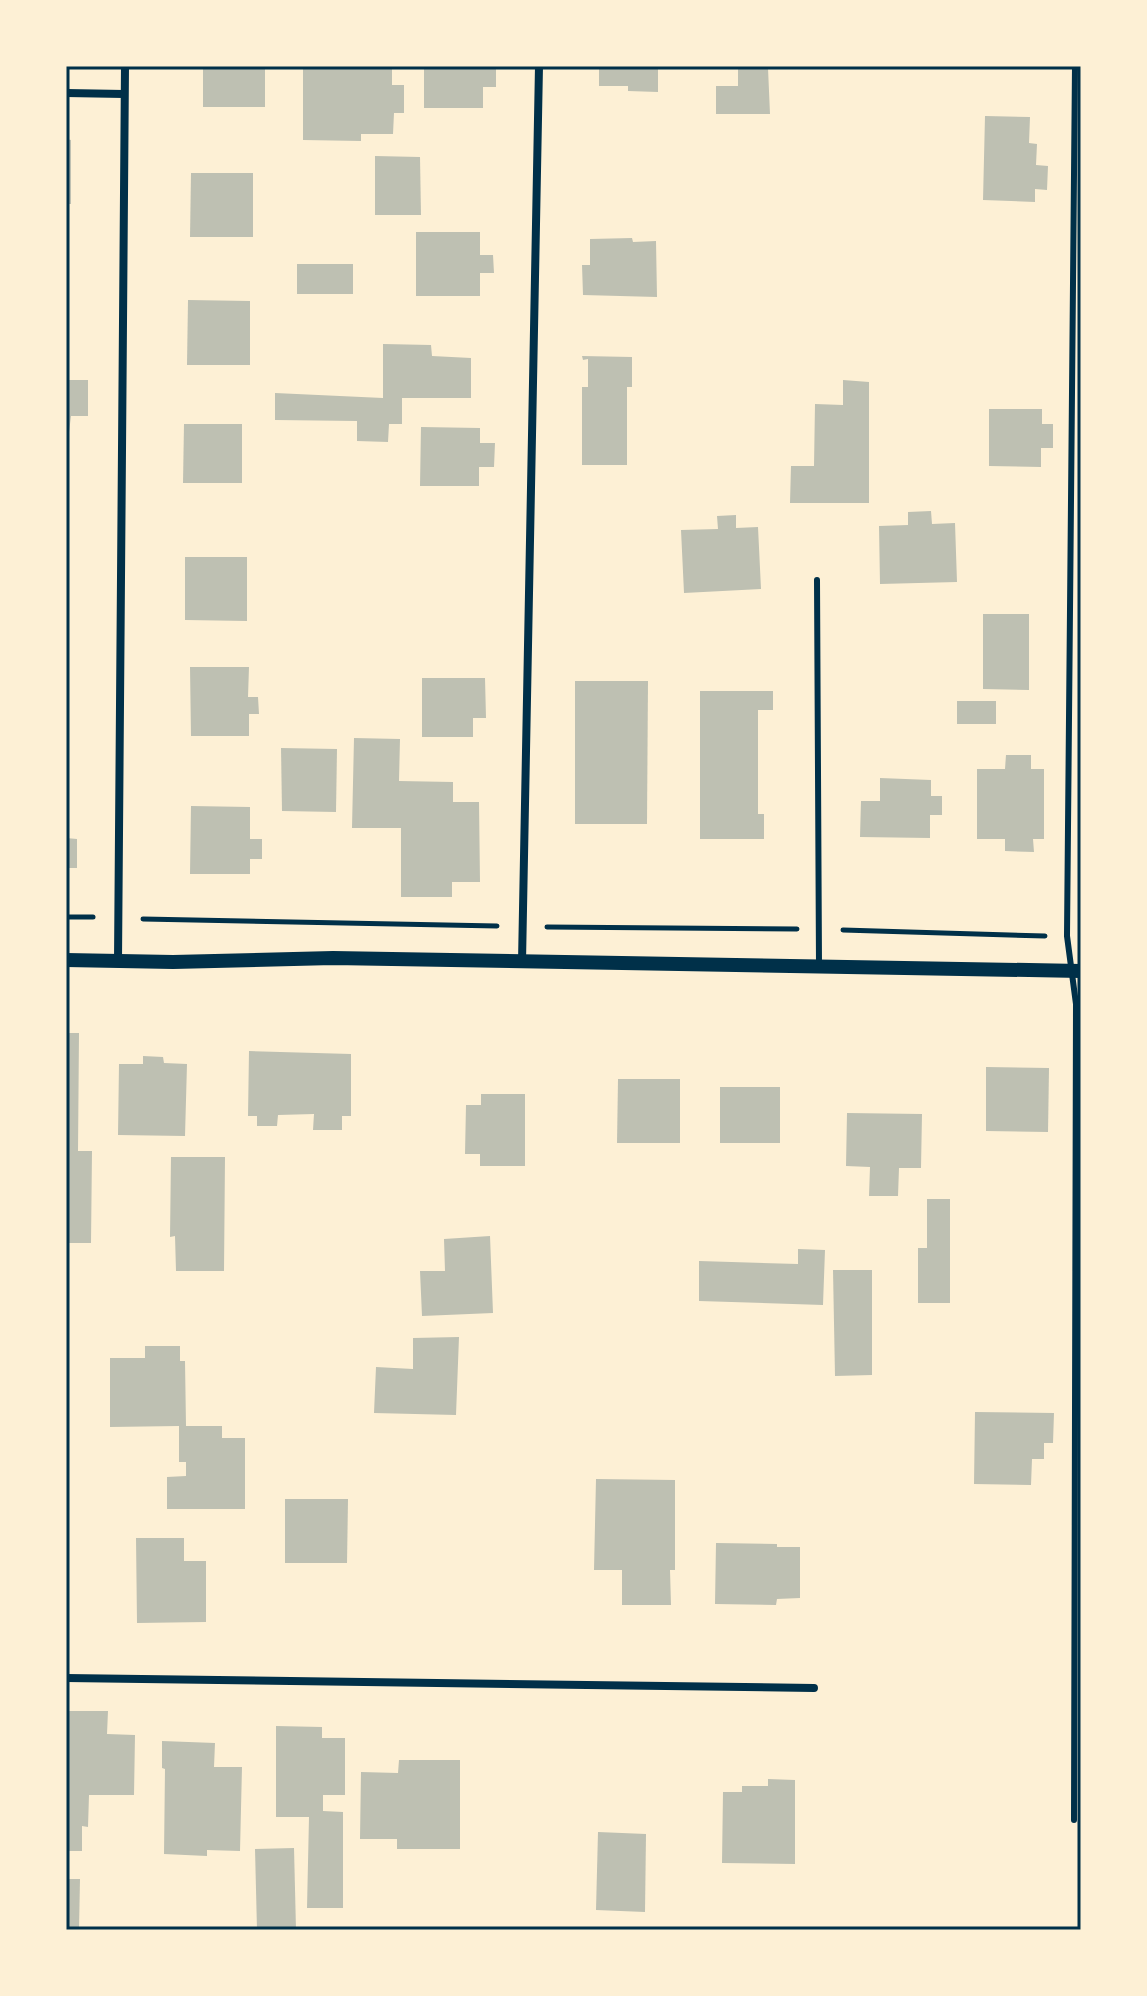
<svg xmlns="http://www.w3.org/2000/svg" width="1147" height="1996" font-family="'Public Sans',sans-serif">
<rect width="100%" height="100%" fill="#fdf0d5"/>
<g fill="#bec0b2">
<rect x="203" y="66" width="62" height="41"/>
<polygon points="303,66 392,67 392,85 404,85 404,113 394,113 393,134 361,134 361,141 303,140"/>
<polygon points="424,66 483,66 483,69 496,69 496,87 483,87 483,108 424,108"/>
<polygon points="599,66 658,66 658,92 628,91 628,86 599,86"/>
<polygon points="738,68 768,68 770,114 716,114 716,86 738,86"/>
<polygon points="985,116 1030,117 1029,143 1037,144 1036,165 1048,166 1047,190 1035,189 1035,202 983,200"/>
<polygon points="66,139 71,140 71,204 66,204"/>
<polygon points="375,156 420,157 421,215 375,215"/>
<polygon points="191,173 253,173 253,237 190,237"/>
<polygon points="416,232 480,232 480,255 493,255 494,273 480,273 480,296 416,296"/>
<polygon points="632,238 633,242 656,241 657,297 583,295 582,265 590,265 590,239"/>
<rect x="297" y="264" width="56" height="30"/>
<polygon points="188,300 250,301 250,365 187,365"/>
<polygon points="383,344 431,345 432,356 471,358 471,398 402,398 402,424 389,424 388,442 357,441 357,421 275,420 275,393 383,398"/>
<polygon points="582,356 632,357 632,387 627,387 627,465 582,465 582,387 588,387 588,359 583,360"/>
<polygon points="66,369 68,369 69,380 88,380 88,416 71,416 69,432 66,432"/>
<polygon points="843,380 869,382 869,503 790,503 791,466 814,466 815,404 843,405"/>
<polygon points="989,409 1042,409 1042,424 1053,424 1053,448 1041,448 1041,467 989,466"/>
<polygon points="184,424 242,424 242,483 183,483"/>
<polygon points="421,427 480,428 480,443 495,443 494,467 479,467 479,486 420,486"/>
<polygon points="931,511 932,524 955,523 957,582 880,584 879,526 908,525 908,512"/>
<polygon points="736,515 736,528 758,527 761,589 684,593 681,530 718,529 717,516"/>
<polygon points="185,557 247,557 247,621 185,620"/>
<polygon points="983,614 1029,614 1029,690 983,689"/>
<polygon points="190,667 249,667 248,697 258,697 259,714 249,714 249,736 191,736"/>
<polygon points="422,678 485,678 486,718 473,718 473,737 422,737"/>
<polygon points="575,681 648,681 647,824 575,824"/>
<polygon points="700,691 773,691 773,710 758,710 758,814 764,814 764,839 700,839"/>
<rect x="957" y="701" width="39" height="23"/>
<polygon points="354,738 400,739 399,781 453,782 453,802 479,802 480,882 452,882 452,897 401,897 401,828 352,828"/>
<polygon points="281,748 337,749 336,812 282,811"/>
<polygon points="1006,755 1031,755 1031,769 1044,769 1044,839 1033,839 1034,852 1005,851 1005,839 977,839 977,769 1005,769"/>
<polygon points="880,778 931,780 931,796 942,796 942,815 930,815 930,838 860,837 861,801 880,801"/>
<polygon points="191,806 250,807 250,839 262,839 262,859 250,859 250,874 190,874"/>
<polygon points="66,838 77,839 77,868 66,868"/>
<polygon points="66,1033 79,1033 78,1151 92,1151 91,1243 66,1243"/>
<polygon points="249,1051 351,1054 351,1116 342,1116 342,1130 313,1130 314,1114 278,1115 277,1126 257,1126 257,1116 248,1116"/>
<polygon points="143,1056 163,1057 164,1063 187,1064 185,1136 118,1135 119,1064 143,1064"/>
<polygon points="986,1067 1049,1068 1048,1132 986,1131"/>
<polygon points="618,1079 680,1079 680,1143 617,1143"/>
<rect x="720" y="1087" width="60" height="56"/>
<polygon points="481,1094 525,1094 525,1166 480,1166 480,1154 465,1154 466,1105 481,1105"/>
<polygon points="847,1113 922,1114 921,1168 899,1168 898,1196 869,1196 870,1167 846,1166"/>
<polygon points="171,1157 225,1157 224,1271 176,1271 175,1236 170,1237"/>
<polygon points="927,1199 950,1199 950,1303 918,1303 918,1248 927,1248"/>
<polygon points="490,1236 493,1313 422,1316 420,1271 445,1271 444,1239"/>
<polygon points="798,1249 825,1250 823,1305 699,1301 699,1261 798,1264"/>
<polygon points="833,1270 872,1270 872,1375 835,1376"/>
<polygon points="459,1337 456,1415 374,1413 376,1367 413,1369 413,1338"/>
<polygon points="145,1346 180,1346 180,1361 185,1361 186,1426 222,1426 222,1438 245,1438 245,1509 167,1509 167,1477 186,1476 186,1462 179,1462 179,1426 110,1427 110,1358 145,1358"/>
<polygon points="975,1412 1054,1413 1053,1443 1044,1443 1044,1459 1032,1459 1031,1485 974,1484"/>
<polygon points="596,1479 675,1480 675,1570 670,1570 671,1605 622,1605 622,1570 594,1570"/>
<polygon points="285,1499 348,1499 347,1563 285,1563"/>
<polygon points="136,1538 184,1538 184,1561 206,1561 206,1622 137,1623"/>
<polygon points="716,1543 777,1544 777,1547 800,1547 800,1598 777,1599 776,1605 715,1604"/>
<polygon points="66,1711 108,1711 107,1734 135,1735 134,1795 89,1795 88,1827 82,1826 82,1851 66,1851"/>
<polygon points="276,1726 322,1727 322,1738 345,1738 345,1795 323,1795 323,1811 343,1812 343,1908 307,1908 309,1817 276,1817"/>
<polygon points="162,1741 215,1743 214,1767 242,1767 240,1851 207,1850 207,1856 164,1854 165,1769 162,1768"/>
<polygon points="399,1760 460,1760 460,1849 397,1849 397,1839 360,1839 361,1772 398,1773"/>
<polygon points="768,1779 795,1780 795,1864 722,1863 723,1792 742,1792 742,1786 768,1786"/>
<polygon points="598,1832 646,1834 645,1912 596,1910"/>
<polygon points="294,1848 296,1930 257,1930 255,1849"/>
<polygon points="66,1879 80,1879 79,1930 66,1930"/>
</g>
<g fill="none" stroke-linecap="round" stroke-linejoin="round">
<g stroke="#003049" stroke-width="5">
<polyline points="66,917 93,917"/>
<polyline points="143,919 497,926"/>
<polyline points="547,927 797,929"/>
<polyline points="843,930 1045,936"/>
</g>
<g stroke="#003049" stroke-width="6">
<polyline points="817,580 819,964"/>
<polyline points="1074,1820 1076,1004 1067,936 1075,66"/>
</g>
<g stroke="#003049" stroke-width="8">
<polyline points="66,93 124,94"/>
<polyline points="118,961 125,66"/>
<polyline points="522,962 539,66"/>
<polyline points="66,1678 814,1688"/>
</g>
<polyline stroke="#003049" stroke-width="14" points="66,960 173,962 333,958 1081,971"/>
</g>
<rect width="1147" height="1996" fill="none" stroke="#fdf0d5" stroke-width="136"/>
<rect x="68" y="68" width="1011" height="1860" fill="none" stroke="#003049" stroke-width="3"/>
</svg>
